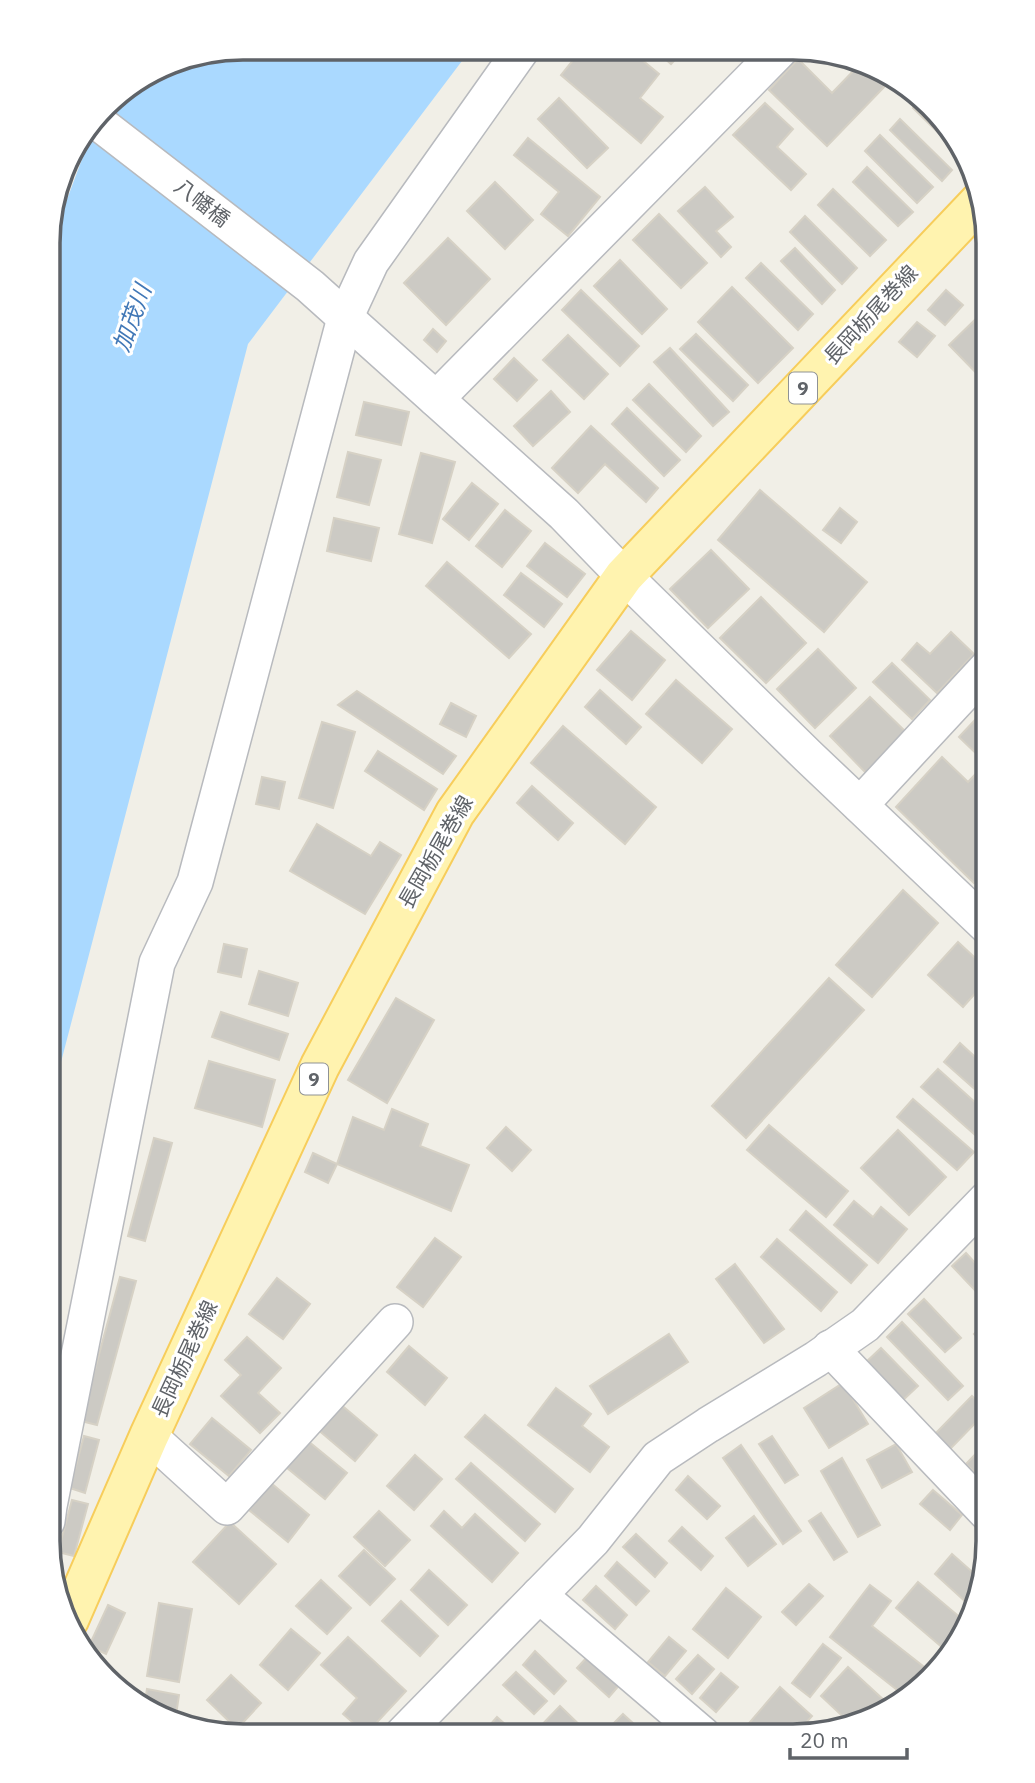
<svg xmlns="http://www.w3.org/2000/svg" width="1035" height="1783" font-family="'IBM Plex Sans','Noto Sans JP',sans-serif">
<rect width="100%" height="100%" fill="#f1efe7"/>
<polygon fill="#aad9ff" points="243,47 471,49 248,344 48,1112 49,248 98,116 114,96 168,62"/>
<g fill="#cccac4" stroke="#d6d1c5" stroke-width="2">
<polygon points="582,49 630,50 659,74 640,98 663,117 641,143 561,75"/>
<polygon points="655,50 684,50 671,64"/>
<polygon points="798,59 832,93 859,65 876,74 887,84 827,146 769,90"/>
<polygon points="559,98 608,148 587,168 538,119"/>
<polygon points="922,98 961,155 913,108"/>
<polygon points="765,103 793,129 777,147 806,174 791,190 733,135"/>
<polygon points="900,119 952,170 942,181 890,130"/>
<polygon points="880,135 933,187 917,203 865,151"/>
<polygon points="528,138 600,197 568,236 541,214 559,192 514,155"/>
<polygon points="867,167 913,212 898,226 853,182"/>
<polygon points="495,182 533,220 505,249 467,211"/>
<polygon points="705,187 733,217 716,231 731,247 721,257 678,211"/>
<polygon points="833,189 886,240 870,256 818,205"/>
<polygon points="659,214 707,263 681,288 633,240"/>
<polygon points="805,216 857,268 842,284 790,232"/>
<polygon points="448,238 490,279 446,325 404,283"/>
<polygon points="795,248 835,290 822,304 781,261"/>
<polygon points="620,260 667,309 642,334 594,286"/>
<polygon points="761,263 813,314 798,330 746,278"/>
<polygon points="732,287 793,348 758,383 698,322"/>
<polygon points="581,290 639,346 620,366 562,310"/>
<polygon points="946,290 963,305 945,325 928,310"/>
<polygon points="982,313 988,319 988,385 949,345"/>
<polygon points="917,322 935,336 917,357 899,342"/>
<polygon points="433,329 446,341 437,352 424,340"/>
<polygon points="696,334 748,385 733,401 680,349"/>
<polygon points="568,335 608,374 584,399 543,360"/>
<polygon points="670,348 729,412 713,426 654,362"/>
<polygon points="514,358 537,380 517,401 494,379"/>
<polygon points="649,384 701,436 686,452 633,400"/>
<polygon points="551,391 570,412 533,446 514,426"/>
<polygon points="364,402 409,412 401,445 356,435"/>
<polygon points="627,408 680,460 664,476 612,424"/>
<polygon points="591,426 658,488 646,502 605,464 578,493 552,468"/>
<polygon points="348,452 381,460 369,505 337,497"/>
<polygon points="421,453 455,462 432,543 399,534"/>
<polygon points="472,483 498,504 469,540 443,519"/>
<polygon points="760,490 867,582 824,632 718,540"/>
<polygon points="840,508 857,522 841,543 823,530"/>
<polygon points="505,510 531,531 502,567 476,546"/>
<polygon points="334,518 379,528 371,561 327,551"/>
<polygon points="545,543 585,574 567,597 527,566"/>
<polygon points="711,550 749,589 708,628 670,589"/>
<polygon points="447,562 531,634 509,658 426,586"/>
<polygon points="521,573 562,604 544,627 504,595"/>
<polygon points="761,597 806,643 766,683 720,638"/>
<polygon points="631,631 665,660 632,700 597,670"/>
<polygon points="951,632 974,654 937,693 902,660 917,643 930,654"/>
<polygon points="818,649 856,688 815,728 777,689"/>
<polygon points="892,663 930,700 912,719 873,682"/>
<polygon points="676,680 732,729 702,763 646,714"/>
<polygon points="600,690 641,727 626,744 585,707"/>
<polygon points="357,691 456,756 443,774 338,705"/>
<polygon points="870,697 909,735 868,775 830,736"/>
<polygon points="451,703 476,716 466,737 440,724"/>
<polygon points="988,706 988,869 974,883 896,807 942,757 968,782 986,763 959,737"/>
<polygon points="322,722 355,732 333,808 299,798"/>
<polygon points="563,726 656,807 625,844 531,763"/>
<polygon points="378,751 437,789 424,810 365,771"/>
<polygon points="262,777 285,782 279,809 256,804"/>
<polygon points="532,786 573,823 558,840 517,803"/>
<polygon points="317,824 371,856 380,842 401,855 365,914 290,871"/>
<polygon points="903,890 938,923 872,997 836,965"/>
<polygon points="958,942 987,969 987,980 963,1007 928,975"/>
<polygon points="224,944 247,949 241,977 218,972"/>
<polygon points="259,971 298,983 288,1016 249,1004"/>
<polygon points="829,978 864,1010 746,1138 712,1106"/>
<polygon points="396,998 434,1020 387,1103 348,1080"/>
<polygon points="221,1012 288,1034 279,1060 212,1037"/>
<polygon points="960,1043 987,1068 987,1100 944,1062"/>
<polygon points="209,1061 275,1080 262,1127 195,1108"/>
<polygon points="938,1069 987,1113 987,1135 982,1141 921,1087"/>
<polygon points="913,1099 974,1152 957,1170 897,1117"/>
<polygon points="392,1109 428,1124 420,1146 469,1165 451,1211 337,1164 353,1117 384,1130"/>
<polygon points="769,1125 848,1191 826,1217 747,1150"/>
<polygon points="506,1127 531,1150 512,1171 487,1148"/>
<polygon points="898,1130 946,1177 909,1215 861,1168"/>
<polygon points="154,1138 172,1143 145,1241 128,1236"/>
<polygon points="313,1153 337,1164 328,1183 305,1172"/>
<polygon points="854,1201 873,1217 881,1207 907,1229 878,1263 834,1225"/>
<polygon points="806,1211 867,1265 851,1283 790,1230"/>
<polygon points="435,1238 461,1257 423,1307 397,1287"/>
<polygon points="777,1239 837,1292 821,1311 761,1257"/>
<polygon points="966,1253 987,1276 987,1303 952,1266"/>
<polygon points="735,1264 784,1329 764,1343 716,1279"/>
<polygon points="120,1277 136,1281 97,1425 81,1421"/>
<polygon points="277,1278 310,1304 283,1339 249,1314"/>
<polygon points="924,1299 961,1338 945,1352 908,1314"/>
<polygon points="987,1321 987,1348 974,1334"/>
<polygon points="902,1322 963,1386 948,1400 887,1337"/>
<polygon points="669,1334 688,1362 608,1414 590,1386"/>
<polygon points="247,1337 281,1368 258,1393 280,1413 260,1433 221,1396 241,1375 225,1360"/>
<polygon points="409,1346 447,1378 425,1405 387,1372"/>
<polygon points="881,1348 918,1386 902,1401 865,1363"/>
<polygon points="843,1383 868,1424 829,1448 804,1408"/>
<polygon points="556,1388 591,1414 582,1426 609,1447 590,1472 528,1425"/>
<polygon points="972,1396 987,1411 950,1449 935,1434"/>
<polygon points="339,1403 377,1435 355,1461 317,1429"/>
<polygon points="485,1415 573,1489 555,1512 465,1437"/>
<polygon points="212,1418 251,1450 229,1476 190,1444"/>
<polygon points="84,1436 99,1440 85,1493 70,1488"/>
<polygon points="772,1436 798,1475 785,1483 759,1444"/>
<polygon points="308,1441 347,1473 325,1499 286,1467"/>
<polygon points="987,1442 987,1485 966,1464"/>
<polygon points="896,1444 912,1472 882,1488 867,1460"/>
<polygon points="741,1445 801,1531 783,1544 723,1458"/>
<polygon points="415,1455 442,1479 414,1510 387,1486"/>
<polygon points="842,1458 880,1525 858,1537 821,1471"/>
<polygon points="471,1463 540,1524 525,1541 456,1479"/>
<polygon points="688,1476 720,1506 707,1519 676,1490"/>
<polygon points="271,1483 309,1515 288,1542 249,1510"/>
<polygon points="933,1490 962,1515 950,1530 920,1504"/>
<polygon points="72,1500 88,1504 74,1556 58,1552"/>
<polygon points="379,1511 410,1540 385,1566 354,1537"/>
<polygon points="444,1511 462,1528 475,1514 518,1553 492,1582 431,1526"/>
<polygon points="821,1513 847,1552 834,1560 809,1521"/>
<polygon points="754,1516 776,1544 748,1566 726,1538"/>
<polygon points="230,1522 276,1564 239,1604 193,1562"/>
<polygon points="682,1527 713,1556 701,1570 669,1541"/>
<polygon points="636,1534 667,1563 655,1577 623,1547"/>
<polygon points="364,1550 395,1579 370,1605 339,1576"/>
<polygon points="952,1554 978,1577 968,1604 935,1574"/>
<polygon points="617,1562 649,1591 636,1605 605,1576"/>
<polygon points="429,1570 467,1605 448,1625 411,1590"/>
<polygon points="321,1580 351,1608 327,1634 296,1606"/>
<polygon points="918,1582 962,1619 950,1654 896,1608"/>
<polygon points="809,1584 823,1596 796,1625 782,1612"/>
<polygon points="870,1585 891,1601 872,1626 928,1670 923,1677 901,1693 830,1637"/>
<polygon points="596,1586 627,1615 615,1629 583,1600"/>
<polygon points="726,1588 761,1617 728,1658 693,1629"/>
<polygon points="401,1601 438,1636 420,1656 382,1621"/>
<polygon points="159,1603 192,1609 179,1682 147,1676"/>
<polygon points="108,1605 125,1613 106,1654 89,1646"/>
<polygon points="291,1629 320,1653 288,1690 260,1665"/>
<polygon points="348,1637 406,1691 366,1734 343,1714 357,1698 321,1665"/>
<polygon points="669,1637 686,1651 665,1676 648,1662"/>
<polygon points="823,1644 841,1658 810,1697 792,1683"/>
<polygon points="535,1651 566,1681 554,1694 523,1665"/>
<polygon points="590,1654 621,1683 609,1697 577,1668"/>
<polygon points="698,1655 714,1669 692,1694 676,1679"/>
<polygon points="848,1667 887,1703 853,1726 821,1696"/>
<polygon points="516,1672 547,1701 534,1714 503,1685"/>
<polygon points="721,1673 738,1687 716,1712 700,1698"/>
<polygon points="231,1675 261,1703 237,1729 207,1700"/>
<polygon points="106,1676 119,1681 116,1688 114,1688"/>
<polygon points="780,1687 812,1716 795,1735 738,1736"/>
<polygon points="147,1689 179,1695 176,1715 145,1701"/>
<polygon points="560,1706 590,1735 536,1735 534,1733"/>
<polygon points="623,1714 646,1735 619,1735 610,1727"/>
<polygon points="497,1717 517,1735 481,1735"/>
</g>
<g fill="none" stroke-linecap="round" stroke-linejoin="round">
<g stroke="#b8babe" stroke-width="38">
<g id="minor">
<polyline points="95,120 310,286 564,514 624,576 808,756 988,927"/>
<polyline points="436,399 779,51"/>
<polyline points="860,805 988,667"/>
<polyline points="830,1348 987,1513"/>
<polyline points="149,1436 227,1507 395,1322"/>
<polyline points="47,1521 49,1506 157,963 195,882 345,318 371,262 522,49"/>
<polyline points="539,1595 703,1735"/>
<polyline points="402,1735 593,1540 658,1458 708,1425 816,1359 865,1325 987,1199"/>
</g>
</g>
<g stroke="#f7cd5b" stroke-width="42">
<polyline id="primary" points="69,1620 149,1436 320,1066 455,813 624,576 981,200"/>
</g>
<use href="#minor" stroke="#fff" stroke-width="35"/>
<use href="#primary" stroke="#fff3af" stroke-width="38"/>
</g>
<g text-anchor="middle" stroke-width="6" stroke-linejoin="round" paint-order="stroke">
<g fill="#fff" stroke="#8f9295" stroke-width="2">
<rect x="789" y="372.5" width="28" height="31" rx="5"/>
<rect x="300" y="1063.5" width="28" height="31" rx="5"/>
</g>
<g font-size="19" font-weight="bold" fill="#5f6368">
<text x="803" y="395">9</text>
<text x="314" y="1086">9</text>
</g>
<g font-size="21" fill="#5f6368" stroke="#fff">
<text transform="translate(202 203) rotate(38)" y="7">八幡橋</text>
<text transform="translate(871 315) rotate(-47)" y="7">長岡栃尾巻線</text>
<text transform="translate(436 852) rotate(-60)" y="7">長岡栃尾巻線</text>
<text transform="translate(185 1359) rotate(-65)" y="7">長岡栃尾巻線</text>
</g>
<g font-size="23" font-style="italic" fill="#4178b7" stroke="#fff">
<text transform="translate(132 318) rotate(-70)" y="8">加茂川</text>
</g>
</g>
<path d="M0 0H1035V1783H0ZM243 60H793A183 183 0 0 1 976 243V1541A183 183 0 0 1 793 1724H243A183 183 0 0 1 60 1541V243A183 183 0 0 1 243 60Z" fill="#fff" fill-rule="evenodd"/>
<path fill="none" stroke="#5f6368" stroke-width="3.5" d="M243 60H793A183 183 0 0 1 976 243V1541A183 183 0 0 1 793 1724H243A183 183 0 0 1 60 1541V243A183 183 0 0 1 243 60Z"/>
<path d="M790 1748v10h117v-10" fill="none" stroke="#5f6368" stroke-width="3.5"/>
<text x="800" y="1748" font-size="21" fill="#5f6368" stroke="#ffffff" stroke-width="5" paint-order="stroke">20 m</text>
</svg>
